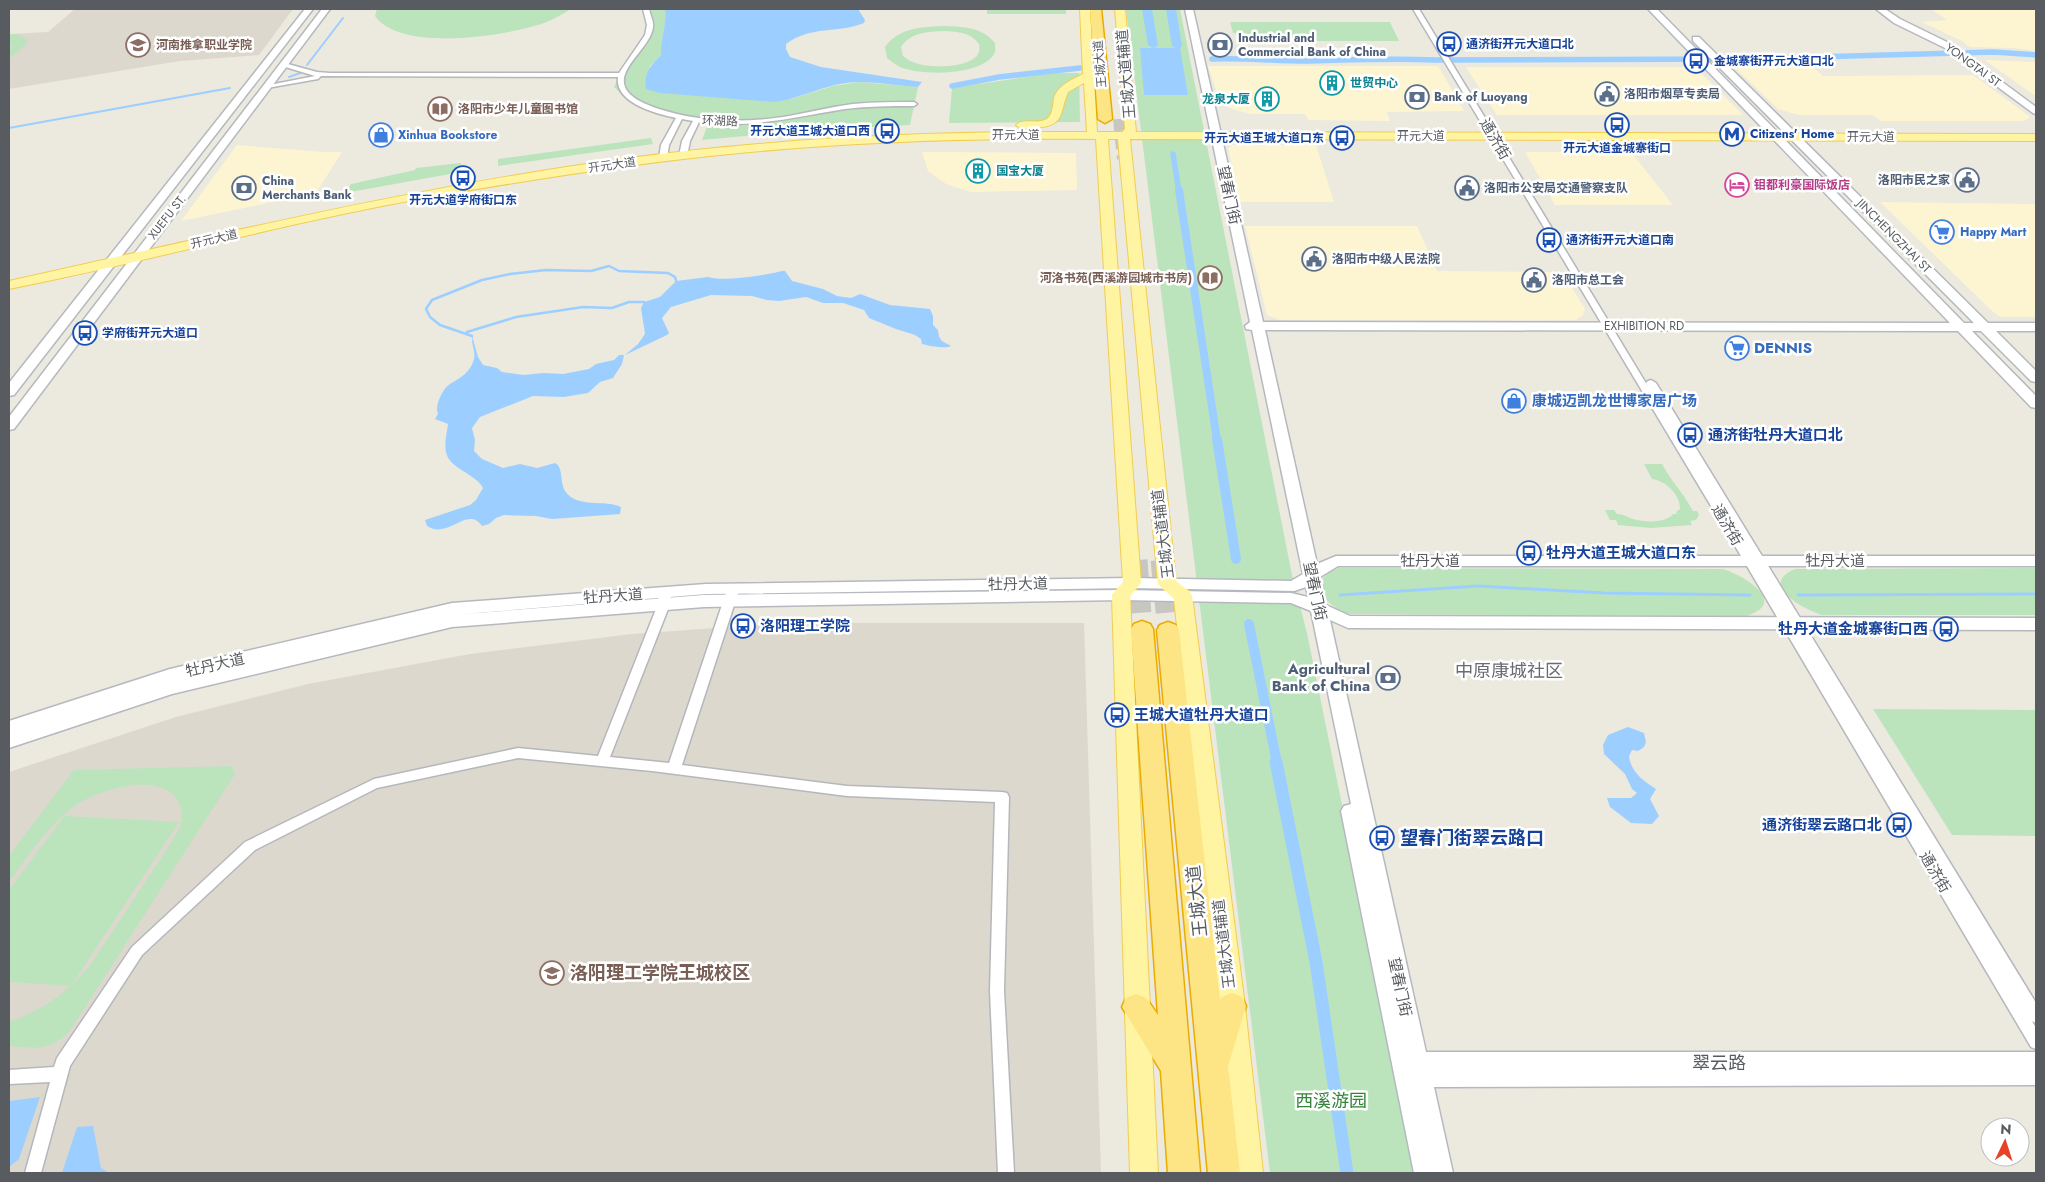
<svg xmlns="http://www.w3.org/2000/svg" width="2045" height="1182" font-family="Jost,'Noto Sans SC',sans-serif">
<rect width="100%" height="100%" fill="#ece9df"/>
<g fill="#fdf5d2">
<polygon points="1931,9 2036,9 2036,51 2013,48 1970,47 1962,41 1922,22 1947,20"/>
<polygon points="1985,60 2036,62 2036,96 2031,93"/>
<polygon points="1810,64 1823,76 1973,75 2029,116 2029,118 2024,121 1881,121 1873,115 1798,115 1778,109 1733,66"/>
<polygon points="1208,66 1438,66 1464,111 1387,112 1390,121 1308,120 1305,114 1251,114 1235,110 1221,104"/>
<polygon points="1466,67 1695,67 1743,115 1497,115"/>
<polygon points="237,145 323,152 342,152 316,193 181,221"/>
<polygon points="1233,145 1316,145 1334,202 1239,202 1228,148"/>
<polygon points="922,152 1076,153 1077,190 971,192 946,184 928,171"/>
<polygon points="1525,152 1631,152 1673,205 1555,205"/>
<polygon points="1880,202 2036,204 2036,317 2001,317 1992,311"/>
<polygon points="1245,226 1417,226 1437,271 1562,272 1585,309 1583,315 1576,320 1280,320 1267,315"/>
</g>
<g fill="#dcd8ce">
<polygon points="75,9 293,9 259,55 180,61 9,89 9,34 48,32"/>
<polygon points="784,623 1084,623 1101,1173 9,1173 9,772 176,717 308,684 470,654 632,634"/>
</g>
<g fill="#bbe4bd" fill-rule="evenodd">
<path d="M377,9H571C562,14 553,20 544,23C506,36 401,53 375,16Z"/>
<path d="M645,9H665C667,26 660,38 661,55L649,67L791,99L833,86L859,82L918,87L910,125L797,131L702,140L708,124C667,118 645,118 614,87C623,69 661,28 645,9Z"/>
<polygon points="1126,9 1180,9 1292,575 1307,633 1417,1173 1270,1173"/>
<rect x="987" y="10" width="79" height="4"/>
<polygon points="1230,22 1390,22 1399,41 1245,41 1240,34 1233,33"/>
<path d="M945,26C964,27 982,27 995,43C995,47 996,51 994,54C981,76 921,76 900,67C896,65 891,61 887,58L885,47C899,27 923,27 945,26ZM944,31C958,32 970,32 979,44C979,46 980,49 979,52C973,69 927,69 913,62C909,61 906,58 903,56L901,47C911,32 928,32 944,31Z"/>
<polygon points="9,34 19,35 28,40 26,44 9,59 9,50 15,44 9,48"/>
<polygon points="1053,73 1079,73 1080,122 949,123 952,88"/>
<polygon points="651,138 653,144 498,166 498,159"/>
<polygon points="461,163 461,172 345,193 351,184 415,170 416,168"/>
<path d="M1644,464H1662C1671,481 1684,494 1693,511H1697L1699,515L1696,520L1690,521L1692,525L1651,528L1618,525L1616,520H1610L1605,510H1614L1617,514C1623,514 1627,517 1633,519C1644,522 1665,524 1673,514H1677L1676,512L1680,509C1680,494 1666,481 1652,479Z"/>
<path d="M1339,568L1723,569C1743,575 1790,603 1746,616L1349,614C1324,605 1304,581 1339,568Z"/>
<path d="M2036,568V615H1822C1804,609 1757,585 1795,569Z"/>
<polygon points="1873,709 2036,710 2036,836 1952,835"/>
<path d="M232,766L235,774L69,1032C48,1052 36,1048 9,1046V1022C42,1011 66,993 89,967L173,840C175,835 180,829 181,823C183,815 181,808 178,801C161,770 98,790 76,805C48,825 29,855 9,882V856L74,770Z"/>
<polygon points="64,816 179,822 71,986 9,982 9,890"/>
</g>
<g fill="#9ccfff">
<path d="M665,9H858L865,20L864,23C836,34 812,25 786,44V49L790,57L821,67L922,82L918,87C899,86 878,82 859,82C830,82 803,98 775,102L660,93L646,89C643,74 651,65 661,55C660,38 667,26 665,9Z"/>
<polygon points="1140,48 1180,48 1188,95 1144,95"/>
<path d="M782,271H785L792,281L823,289L837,296L851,298L860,294L890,305L930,309L933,316V325L938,330C939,341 942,341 951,346C946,349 929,346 922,344L921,339L915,335L896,329L869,318L864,310L843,303H823L806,297L779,301L767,300L752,296L711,295L671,307L662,318L669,333L667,335L625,355L638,344L645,334L641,308L644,302L660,297L676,281L708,277C723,282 766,275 782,271Z"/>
<path d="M472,336L478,357L483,365L497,368L502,372L523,375L544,373L563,374L589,369L596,364L614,360L619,355H624L622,364L613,378L600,382L588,393L564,397L533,396L480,417L472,428L475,440L474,451L482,459L503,468L520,464L537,468L555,463L558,465C563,473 560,483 565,491C577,509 605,499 621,507L620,514L552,519L536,516L504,515L496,518L489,524L482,526C467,505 449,540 427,526L425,520L470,505L476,500L483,488C475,473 449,469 446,452C444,443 447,433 448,424L435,419L438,414C434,406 443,388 450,384C460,378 471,372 474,359C476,352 471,344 472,336Z"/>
<path d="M1628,727L1644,733L1646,742L1644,747L1638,751L1632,750L1629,756C1631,772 1642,780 1656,789L1650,799L1659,816L1652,824L1631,823L1610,807L1607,798H1631L1637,793L1632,789L1625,774L1604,754L1603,745L1608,735Z"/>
<polygon points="40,1097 19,1159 9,1167 9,1101"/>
<polygon points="93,1126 101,1168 109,1173 62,1173 77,1127"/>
</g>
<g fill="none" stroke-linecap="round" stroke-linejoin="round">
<g stroke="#9ccfff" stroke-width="2">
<polyline points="307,65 343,18"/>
<polyline points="289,77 303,72"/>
<polyline points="9,128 230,88"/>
</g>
<g stroke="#9ccfff" stroke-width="2.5">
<polyline points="467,332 516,317 583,307 612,308 629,302 644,302"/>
<polyline points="472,336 440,325 430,317 426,309 432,300 482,280 510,274 546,270 591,271 609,266 619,271 668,273 675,277 676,281"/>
</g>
<g stroke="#9ccfff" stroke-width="3">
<polyline points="1340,595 1478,586 1604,593 1750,595"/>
<polyline points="1798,595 2036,594"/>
</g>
<g stroke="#9ccfff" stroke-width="5.5">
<path d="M1212,59C1244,58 1276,61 1308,61C1350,60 1392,58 1434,60L1741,59L1994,52L2036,55"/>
<polyline points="952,86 999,77 1080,68"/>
<polyline points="1173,154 1179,192"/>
</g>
<polyline stroke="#9ccfff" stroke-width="8" points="1179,190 1217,440"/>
<g stroke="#9ccfff" stroke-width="10">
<polyline points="1217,439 1236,559"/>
<polyline points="1249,624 1277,763"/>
</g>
<polyline stroke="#9ccfff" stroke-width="13" points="1276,762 1316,962 1347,1173"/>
<g fill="#9ccfff" fill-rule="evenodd">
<polygon points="1142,9 1152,9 1158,45 1156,47 1153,48 1148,45"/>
<polygon points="1166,9 1176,9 1182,46 1180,48 1177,49 1172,46"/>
</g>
<polyline stroke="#c7c6c0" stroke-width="12" stroke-dasharray="12 6" stroke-linecap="butt" points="1119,119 1123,159"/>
<g stroke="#c7c6c0" stroke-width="21" stroke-dasharray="21 11" stroke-linecap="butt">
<polyline points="1137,560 1142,629"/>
<polyline points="1161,560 1168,630"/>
</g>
<g stroke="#b5b7bc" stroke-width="3">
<g id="street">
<path d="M643,9H649C650,15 654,21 653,27C651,47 617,68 625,87C630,99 648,105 659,109C699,122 742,123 783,117C806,113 830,107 853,104C874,102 894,102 914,102L917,104L914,106C891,106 868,106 845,109C796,117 749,129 699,122L690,141L687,156L683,158L679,156L682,141L693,121L682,119L669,145L667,158L663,160L659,158L661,145L676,118C657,114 614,103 618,77L321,76L318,79L267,88L264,86L315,76L282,66L281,65L284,63L317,72L330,73H619L645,35L647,25Z"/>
<polygon points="1413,9 1419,9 1650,390 1646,383 1648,381 1651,380 1656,383 2036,1003 2036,1023 2032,1021 2036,1028 2036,1049 2031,1047 1744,561"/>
<polygon points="732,589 738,593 682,765 847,786 1002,792 1007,793 1009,797 1004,991 1014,1173 998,1173 990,991 995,802 847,796 652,771 518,758 377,788 255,850 142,955 70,1066 41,1173 25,1173 50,1082 9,1084 9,1070 54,1067 57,1058 132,947 245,842 374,779 518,748 598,756 658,604 659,596 665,592 671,596 670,604 610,757 669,763 726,593"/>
</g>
</g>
<g stroke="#b5b9bf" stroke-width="3">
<g id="secondary">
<polygon points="305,9 313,9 14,395 9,396 9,383"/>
<polygon points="322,9 330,9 14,429 9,430 9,417"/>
<path d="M1185,9H1193L1263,322L1950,323L1648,9H1657L1964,323H1974L1693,41V37H1699L1988,323H2036V331H1996L2036,371V382L2031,381L1981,331H1972L2036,396V408L2031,407L1958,331L1265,330L1317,564L1336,556H2036V566H1338L1320,577L1326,605L1350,616L2036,618V630L1348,628L1330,620L1426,1052H2036V1085L1434,1087L1453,1173H1414L1341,811L1344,806L1351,804L1311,611L1291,603L1121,600L704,607L452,627L172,694L9,748V721L170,669L452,603L706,584L1132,578L1291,581L1303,574L1252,330L1246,329L1245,326L1250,322ZM1306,587L1308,597L1291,593L1121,590L704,595L452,615L156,686L452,615L706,594L1132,588L1294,591Z"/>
<polygon points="1876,9 1885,9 1900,19 1951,44 2036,107 2036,114 2033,113 1945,48 1894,23"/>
</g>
</g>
<g stroke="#f1cc53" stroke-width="2">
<path id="primary" d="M1080,9H1090L1097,132H1122L1125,129L1115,9H1125L1136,132L2036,134V141L1130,139L1176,581L1190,592L1192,596L1245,1006L1263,1173H1235L1219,1006L1174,599L1158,584L1118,139H1108L1141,583L1130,596L1158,1173H1130L1112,595L1123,582L1096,139C967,138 838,142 710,156C616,166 523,181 430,197C289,222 150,261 9,289V281C212,236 415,187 622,159C776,138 932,131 1087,132L1084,83L1068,92C1059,114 1065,126 1035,128C1028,129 1021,130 1016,125C1024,117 1041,126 1049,117C1053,112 1053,104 1054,98C1058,85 1072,80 1083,74Z"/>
</g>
<g stroke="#eaac00" stroke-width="3">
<g id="highway">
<polygon points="1090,9 1101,9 1112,119 1105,123 1098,119"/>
<polygon points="1142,621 1150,624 1153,629 1200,1173 1168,1173 1161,1071 1122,1007 1126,998 1136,994 1146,998 1158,1015 1131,629 1134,624"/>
<polygon points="1168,622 1176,625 1179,630 1220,1000 1222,997 1232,993 1242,997 1246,1006 1228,1066 1240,1173 1208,1173 1157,630 1160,625"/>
</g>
</g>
<use href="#street" fill="#fff" fill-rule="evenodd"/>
<use href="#secondary" fill="#fff" fill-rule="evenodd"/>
<use href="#primary" fill="#fff4a1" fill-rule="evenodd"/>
<use href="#highway" fill="#fde485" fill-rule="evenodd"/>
</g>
<defs>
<g id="bus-ring" transform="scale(1.25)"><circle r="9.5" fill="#fff" stroke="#1a4fb4" stroke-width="1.5"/><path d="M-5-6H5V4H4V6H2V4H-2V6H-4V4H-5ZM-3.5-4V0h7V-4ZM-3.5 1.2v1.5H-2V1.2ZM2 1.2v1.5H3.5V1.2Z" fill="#1a4fb4"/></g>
<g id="university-ring" transform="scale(1.25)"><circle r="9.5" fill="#fff" stroke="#8d6e63" stroke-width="1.5"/><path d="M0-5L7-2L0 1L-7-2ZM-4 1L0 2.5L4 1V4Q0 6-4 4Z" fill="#8d6e63"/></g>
<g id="bank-ring" transform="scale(1.25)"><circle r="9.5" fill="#fff" stroke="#5c6f8a" stroke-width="1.5"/><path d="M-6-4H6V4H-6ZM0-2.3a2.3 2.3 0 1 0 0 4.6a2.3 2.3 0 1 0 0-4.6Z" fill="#5c6f8a"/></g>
<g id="building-ring" transform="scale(1.25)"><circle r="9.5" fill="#fff" stroke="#0f9aa8" stroke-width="1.5"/><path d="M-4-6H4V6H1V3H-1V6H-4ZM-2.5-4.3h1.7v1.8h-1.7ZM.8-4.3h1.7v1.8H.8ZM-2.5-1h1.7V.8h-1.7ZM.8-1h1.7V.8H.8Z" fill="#0f9aa8"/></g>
<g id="civic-ring" transform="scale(1.25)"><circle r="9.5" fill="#fff" stroke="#5c6f8a" stroke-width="1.5"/><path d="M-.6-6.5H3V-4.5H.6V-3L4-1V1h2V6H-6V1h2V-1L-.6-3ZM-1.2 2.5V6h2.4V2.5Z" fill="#5c6f8a"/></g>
<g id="library-ring" transform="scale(1.25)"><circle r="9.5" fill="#fff" stroke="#8d6e63" stroke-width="1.5"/><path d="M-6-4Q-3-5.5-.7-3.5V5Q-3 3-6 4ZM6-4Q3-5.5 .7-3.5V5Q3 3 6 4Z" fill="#8d6e63"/></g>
<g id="metro-ring" transform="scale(1.25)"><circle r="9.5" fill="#fff" stroke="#1a4fb4" stroke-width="1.5"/><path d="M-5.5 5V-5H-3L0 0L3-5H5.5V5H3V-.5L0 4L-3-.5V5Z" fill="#1a4fb4"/></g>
<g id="shop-ring" transform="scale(1.25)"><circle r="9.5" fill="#fff" stroke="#3f7fe0" stroke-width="1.5"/><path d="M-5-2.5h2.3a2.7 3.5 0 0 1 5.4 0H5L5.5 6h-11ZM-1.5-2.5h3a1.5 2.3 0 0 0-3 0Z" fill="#3f7fe0"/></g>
<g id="hotel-ring" transform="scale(1.25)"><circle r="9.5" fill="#fff" stroke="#d1479c" stroke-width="1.5"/><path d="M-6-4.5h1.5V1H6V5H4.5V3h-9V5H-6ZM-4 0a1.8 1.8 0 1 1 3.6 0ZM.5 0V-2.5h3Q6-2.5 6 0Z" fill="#d1479c"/></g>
<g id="supermarket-ring" transform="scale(1.25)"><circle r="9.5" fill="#fff" stroke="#3f7fe0" stroke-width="1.5"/><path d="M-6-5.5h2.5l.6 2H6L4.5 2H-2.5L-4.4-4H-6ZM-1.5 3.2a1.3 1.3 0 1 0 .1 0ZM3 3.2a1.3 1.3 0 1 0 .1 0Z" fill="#3f7fe0"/></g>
</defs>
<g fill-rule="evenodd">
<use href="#bus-ring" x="1449" y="44"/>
<use href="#university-ring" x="138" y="45"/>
<use href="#bank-ring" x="1220" y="45"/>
<use href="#bus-ring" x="1696" y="61"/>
<use href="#building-ring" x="1332" y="83"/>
<use href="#civic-ring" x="1607" y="94"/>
<use href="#bank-ring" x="1417" y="97"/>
<use href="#building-ring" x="1267" y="99"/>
<use href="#library-ring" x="440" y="109"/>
<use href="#bus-ring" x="1617" y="125"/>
<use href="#bus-ring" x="887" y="131"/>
<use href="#metro-ring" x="1732" y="134"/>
<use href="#shop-ring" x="381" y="135"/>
<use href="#bus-ring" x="1342" y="138"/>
<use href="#building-ring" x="978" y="171"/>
<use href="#bus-ring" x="463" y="178"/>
<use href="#civic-ring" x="1967" y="180"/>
<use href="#hotel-ring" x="1737" y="185"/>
<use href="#bank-ring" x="244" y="188"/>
<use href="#civic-ring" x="1467" y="188"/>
<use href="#supermarket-ring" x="1942" y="232"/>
<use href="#bus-ring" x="1549" y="240"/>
<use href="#civic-ring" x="1314" y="259"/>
<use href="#library-ring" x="1210" y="278"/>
<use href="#civic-ring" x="1534" y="280"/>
<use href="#bus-ring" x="85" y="333"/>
<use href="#supermarket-ring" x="1737" y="348"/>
<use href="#shop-ring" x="1514" y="401"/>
<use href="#bus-ring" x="1690" y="435"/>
<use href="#bus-ring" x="1529" y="553"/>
<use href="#bus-ring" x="743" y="626"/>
<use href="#bus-ring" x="1946" y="629"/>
<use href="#bank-ring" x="1388" y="678"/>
<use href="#bus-ring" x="1117" y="715"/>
<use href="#bus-ring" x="1899" y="825"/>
<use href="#bus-ring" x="1382" y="838"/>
<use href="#university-ring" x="552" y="973"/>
</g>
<g text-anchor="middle" stroke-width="5" stroke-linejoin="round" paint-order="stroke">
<g font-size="12" font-weight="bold" fill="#4e5e75" stroke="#fff" text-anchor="start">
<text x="1238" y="42">Industrial and<tspan x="1238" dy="14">Commercial Bank of China</tspan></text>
<text x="1624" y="98">洛阳市烟草专卖局</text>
<text x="1434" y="101">Bank of Luoyang</text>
<text x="1950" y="184" text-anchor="end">洛阳市民之家</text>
<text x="262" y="185">China<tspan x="262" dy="14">Merchants Bank</tspan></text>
<text x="1484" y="192">洛阳市公安局交通警察支队</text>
<text x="1332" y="263">洛阳市中级人民法院</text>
<text x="1552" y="284">洛阳市总工会</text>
</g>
<g font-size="12" font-weight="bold" fill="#164399" stroke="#fff" text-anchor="start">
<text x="1466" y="48">通济街开元大道口北</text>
<text x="1714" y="65">金城寨街开元大道口北</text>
<text x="870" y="135" text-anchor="end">开元大道王城大道口西</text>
<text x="1750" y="138">Citizens' Home</text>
<text x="1324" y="142" text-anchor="end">开元大道王城大道口东</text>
<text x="1617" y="152" text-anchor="middle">开元大道金城寨街口</text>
<text x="463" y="204" text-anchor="middle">开元大道学府街口东</text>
<text x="1566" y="244">通济街开元大道口南</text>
<text x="102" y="337">学府街开元大道口</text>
</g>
<g font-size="12" font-weight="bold" fill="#785e54" stroke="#fff" text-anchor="start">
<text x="156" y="49">河南推拿职业学院</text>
<text x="458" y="113">洛阳市少年儿童图书馆</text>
<text x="1192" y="282" text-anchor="end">河洛书苑(西溪游园城市书房)</text>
</g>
<g font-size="12" fill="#585c61" stroke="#fff">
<text transform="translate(1100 64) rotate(-95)" y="4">王城大道</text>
<text transform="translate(1973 65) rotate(36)" y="4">YONGTAI ST</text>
<text transform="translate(720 121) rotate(2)" y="4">环湖路</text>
<text x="1016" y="139">开元大道</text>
<text x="1421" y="140">开元大道</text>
<text x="1871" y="141">开元大道</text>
<text transform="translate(612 165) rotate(-8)" y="4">开元大道</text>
<text transform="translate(167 217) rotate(-52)" y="4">XUEFU ST.</text>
<text transform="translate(1894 236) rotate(45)" y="4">JINCHENGZHAI ST</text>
<text transform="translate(214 239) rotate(-13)" y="4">开元大道</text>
<text x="1644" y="330">EXHIBITION RD</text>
</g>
<g font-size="12" font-weight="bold" fill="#0d838f" stroke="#fff" text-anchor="start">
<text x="1350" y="87">世贸中心</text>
<text x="1250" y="103" text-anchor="end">龙泉大厦</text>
<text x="996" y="175">国宝大厦</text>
</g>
<g font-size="12" font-weight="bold" fill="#366cbe" stroke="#fff" text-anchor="start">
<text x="398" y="139">Xinhua Bookstore</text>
<text x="1960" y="236">Happy Mart</text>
</g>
<g font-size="12" font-weight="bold" fill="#b23c85" stroke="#fff" text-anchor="start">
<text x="1754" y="189">钼都利豪国际饭店</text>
</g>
<g font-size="15" fill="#585c61" stroke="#fff">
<text transform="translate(1126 74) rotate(-95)" y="5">王城大道辅道</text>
<text transform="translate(1495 139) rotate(59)" y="5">通济街</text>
<text transform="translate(1229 195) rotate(78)" y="5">望春门街</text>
<text transform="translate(1727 525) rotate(59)" y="5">通济街</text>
<text transform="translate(1163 534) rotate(-97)" y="5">王城大道辅道</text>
<text x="1430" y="566">牡丹大道</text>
<text x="1835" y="566">牡丹大道</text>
<text transform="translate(1018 584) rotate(-1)" y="5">牡丹大道</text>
<text transform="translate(1315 591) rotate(78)" y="5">望春门街</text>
<text transform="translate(613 596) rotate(-4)" y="5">牡丹大道</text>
<text transform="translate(215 665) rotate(-13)" y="5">牡丹大道</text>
<text transform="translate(1935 872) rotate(59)" y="5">通济街</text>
<text transform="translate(1224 944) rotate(-97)" y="5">王城大道辅道</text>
<text transform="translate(1400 987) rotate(78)" y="5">望春门街</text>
</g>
<g font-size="15" font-weight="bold" fill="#366cbe" stroke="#fff" text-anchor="start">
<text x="1754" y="353">DENNIS</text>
<text x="1532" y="406">康城迈凯龙世博家居广场</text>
</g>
<g font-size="15" font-weight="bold" fill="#164399" stroke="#fff" text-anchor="start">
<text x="1708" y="440">通济街牡丹大道口北</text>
<text x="1546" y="558">牡丹大道王城大道口东</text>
<text x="760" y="631">洛阳理工学院</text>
<text x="1928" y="634" text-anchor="end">牡丹大道金城寨街口西</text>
<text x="1134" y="720">王城大道牡丹大道口</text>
<text x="1882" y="830" text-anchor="end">通济街翠云路口北</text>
</g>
<g font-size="15" font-weight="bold" fill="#4e5e75" stroke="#fff" text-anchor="end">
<text x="1370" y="674">Agricultural<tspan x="1370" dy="17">Bank of China</tspan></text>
</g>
<g font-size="18" fill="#696d73" stroke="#fff">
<text x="1509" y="677">中原康城社区</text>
</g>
<g font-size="18" font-weight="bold" fill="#164399" stroke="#fff" text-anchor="start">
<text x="1400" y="844">望春门街翠云路口</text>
</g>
<g font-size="18" fill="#585c61" stroke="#fff">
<text transform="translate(1197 901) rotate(-96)" y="6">王城大道</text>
<text x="1719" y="1069">翠云路</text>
</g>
<g font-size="18" font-weight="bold" fill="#785e54" stroke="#fff" text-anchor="start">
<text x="570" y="979">洛阳理工学院王城校区</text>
</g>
<g font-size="18" fill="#34843c" stroke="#fff">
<text x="1331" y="1107">西溪游园</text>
</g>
</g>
<rect width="2045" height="1182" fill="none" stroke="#585c61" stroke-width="20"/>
<g transform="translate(2005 1142) rotate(4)"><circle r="24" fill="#ffffff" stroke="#bcbec0"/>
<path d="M0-4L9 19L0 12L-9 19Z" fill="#e84128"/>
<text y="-8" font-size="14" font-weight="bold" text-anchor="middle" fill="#585c61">N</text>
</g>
</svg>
